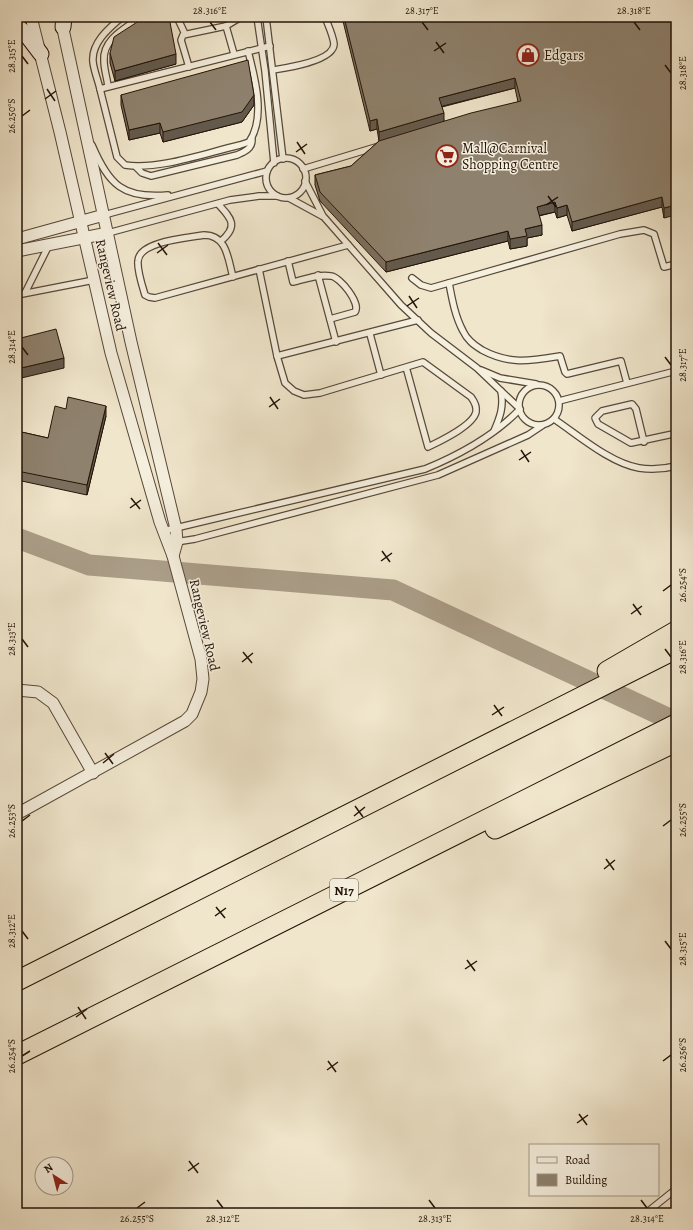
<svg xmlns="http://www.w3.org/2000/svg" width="693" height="1230" font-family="Alegreya,serif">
<rect width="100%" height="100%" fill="#f0e6cc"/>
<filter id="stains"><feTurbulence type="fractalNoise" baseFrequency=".005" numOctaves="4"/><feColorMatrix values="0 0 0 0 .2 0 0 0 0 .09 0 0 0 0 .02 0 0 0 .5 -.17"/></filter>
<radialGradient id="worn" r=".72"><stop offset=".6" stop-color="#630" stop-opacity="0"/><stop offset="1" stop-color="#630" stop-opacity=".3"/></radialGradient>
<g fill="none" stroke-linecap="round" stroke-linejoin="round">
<polyline stroke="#ab9e89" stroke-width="21" points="17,538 89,565 393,590 676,722"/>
<g stroke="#574838" stroke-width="8">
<g id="lane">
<path d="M122,17C109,28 91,43 93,62C94,71 98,80 100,89L270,46"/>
<polyline points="177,17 185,34"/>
<polyline points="257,17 265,71 274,163"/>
<polyline points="266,17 283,159"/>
<polyline points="226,26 234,54"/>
<polyline points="189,67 181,40 183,35 226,26 241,17"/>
<path d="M273,70C286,68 334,61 334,44C333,35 328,25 325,17"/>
<path d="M108,86C107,78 104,69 104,61C102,39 126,28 141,17"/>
<path d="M100,89L117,157L125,165C160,170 205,153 240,145L249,142C266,118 255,78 248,51"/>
<path d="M92,145C109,185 123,199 168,195"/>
<circle cx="286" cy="178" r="20"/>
<path d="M136,167L142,173L151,176L237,155C244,152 252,149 252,140"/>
<polyline points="303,169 376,147"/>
<polyline points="305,181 323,216 401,305 431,333 477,368 519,408"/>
<polyline points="289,198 322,216"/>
<path d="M218,204C231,218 239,226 221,241"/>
<polyline points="104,215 267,171"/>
<polyline points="108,233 230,200 259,196 277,196"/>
<path d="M288,261L293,282C305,279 318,274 331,276C340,277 361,303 355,312L330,319"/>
<path d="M259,269L277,356L285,383L294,391L304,395L320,393L423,362L471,397C474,401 477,406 476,412C473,426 440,441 428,447L406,367"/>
<polyline points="318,275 336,342"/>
<path d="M233,277C228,259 227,235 204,235C188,238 139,241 138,261C137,270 142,285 145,295L149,297L155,298L348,245"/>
<polyline points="412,278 421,285 431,288 620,234 644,230 654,234 664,267 676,264"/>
<path d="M449,283C452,299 455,316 463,331C467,340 474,345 482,350C510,365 530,361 560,356L565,372L567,374L621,361L627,383"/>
<polyline points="25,293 49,245"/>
<polyline points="17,295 94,280"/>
<polyline points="370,334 381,375"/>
<polyline points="277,356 418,320"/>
<polyline points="481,370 500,378 536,384"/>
<circle cx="539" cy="405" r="20"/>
<polyline points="559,401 676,371"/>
<path d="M554,419C578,435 610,463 639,468C651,470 664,469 676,466"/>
<path d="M494,431C500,417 504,407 501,391"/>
<polyline points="644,442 636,409 632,404 602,411 595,418 598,424 631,443 673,434"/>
<path d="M163,531L425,469C459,455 494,436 520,409"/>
<polyline points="176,542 195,539 438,475 528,435 543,425"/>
<polyline points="646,1213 676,1189"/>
</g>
</g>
<g stroke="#574838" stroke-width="13">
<g id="street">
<polyline points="61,20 131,342 176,529 177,542 173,556"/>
<polyline points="17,239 104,215"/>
<polyline points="17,251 108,233"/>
<polyline points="17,690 38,692 53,703 93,773"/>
<polyline points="17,814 185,721 192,714 201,692 203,679 201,659 173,556 160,522 111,353 60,132 31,17"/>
</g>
</g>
<g stroke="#241307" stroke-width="17">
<g id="secondary">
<polyline points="17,26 25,33 41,54"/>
<polyline points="63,27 64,17"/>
</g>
</g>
<g stroke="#241307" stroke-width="21">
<g id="highway">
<polyline points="607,671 676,631"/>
<polyline points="495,829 676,742"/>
<polyline points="17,981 676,649"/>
<polyline points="17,1055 676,724"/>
</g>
</g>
<use href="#lane" stroke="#f5efde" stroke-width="5.5"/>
<use href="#street" stroke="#f5efde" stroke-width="11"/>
<use href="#secondary" stroke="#f5efde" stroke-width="15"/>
<use href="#highway" stroke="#f0e6cc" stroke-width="19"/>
</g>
<g fill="#7a6f5e" stroke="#241307" fill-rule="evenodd">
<path d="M342,17H676L664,218L662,207L572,231L567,215L557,218L555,212L539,216L542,235L527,238V246L510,249L508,241L386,272L320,201L315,185V175L351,166L379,141L377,129L370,131ZM515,88L518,102L444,122L442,107Z"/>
<polygon points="110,53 176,64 115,81 110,63"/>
<polygon points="121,95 254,105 242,122 163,142 160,133 129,140 121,105"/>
<polygon points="66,409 106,416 87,495 17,480 17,431 48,438"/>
</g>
<g fill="#635a4c" stroke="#241307">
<polygon points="176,54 176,64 115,81 115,71"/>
<polygon points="515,78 515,88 439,107 439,98"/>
<polygon points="254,95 254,105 242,122 163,142 163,132"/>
<polygon points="444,113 444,122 379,142 379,132"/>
<polygon points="377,119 377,129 370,131 370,121"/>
<polygon points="160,123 160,133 129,140 129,130"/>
<polygon points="662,197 662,207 572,231 572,222"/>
<polygon points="555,202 555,212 537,216 537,207"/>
<polygon points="567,205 567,215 557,218 557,208"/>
<polygon points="676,205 676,215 664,218 664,208"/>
<polygon points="542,225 542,235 527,238 527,246 510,249 510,239 525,229"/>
<polygon points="508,231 508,241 386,272 386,262"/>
<polygon points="20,306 20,309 17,310 17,307"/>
<polygon points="64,358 64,368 17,379 17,369"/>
<polygon points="106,406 106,416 87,495 87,485"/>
</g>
<g fill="#8e816d" stroke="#241307">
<polygon points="145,17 169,17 176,54 115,71 110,53 114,37"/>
<polygon points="344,17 676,17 676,205 664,208 662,197 572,222 567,205 557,208 555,202 537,207 542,225 525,229 527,236 510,239 508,231 386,262 320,192 315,175 351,166 379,141 471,113 521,101 515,78 439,98 444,113 379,132 377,119 370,121"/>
<polygon points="248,60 254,95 242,112 163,132 160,123 129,130 121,95"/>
<polygon points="17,297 20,306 17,307"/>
<polygon points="56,329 64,358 17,369 17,339"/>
<polygon points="68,397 106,406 87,485 17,471 17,431 48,438 55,406 66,409"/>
</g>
<path fill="none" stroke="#241307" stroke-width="1.5" d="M210,22L216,30M422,22L428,30M634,22L640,30M436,42L444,53M434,51L446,43M22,56L28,64M665,65L671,73M47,89L55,101M45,99L56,91M22,116L30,110M297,142L305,154M296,152L307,144M548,196L556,207M546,205L558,197M158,243L167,255M157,253L168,245M409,296L417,308M407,306L419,298M22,347L28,355M665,357L671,365M270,397L278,409M269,407L280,399M521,450L529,462M519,460L531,452M131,498L140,509M130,508L141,500M382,551L390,562M381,561L392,553M663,591L671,585M633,604L641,615M631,614L642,606M22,639L28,647M665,649L671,657M243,652L252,663M242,662L253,653M494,705L502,716M492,715L504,707M105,753L113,764M103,763L114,754M355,806L363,817M354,816L365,807M22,821L30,815M663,826L671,820M606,859L614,870M604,869L615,860M216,907L225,918M215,916L226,908M22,931L28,939M665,941L671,949M467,960L475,971M465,969L477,961M78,1007L86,1019M76,1017L87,1009M22,1056L30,1051M328,1061L336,1072M663,1061L671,1055M327,1070L338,1062M579,1114L587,1125M577,1123L588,1115M189,1161L198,1173M188,1171L199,1163M217,1200L223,1208M429,1200L435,1208M641,1200L647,1208M137,1208L145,1202"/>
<defs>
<g id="shop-ring" transform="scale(1.15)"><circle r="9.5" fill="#f5efde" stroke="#8f2418" stroke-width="1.5"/><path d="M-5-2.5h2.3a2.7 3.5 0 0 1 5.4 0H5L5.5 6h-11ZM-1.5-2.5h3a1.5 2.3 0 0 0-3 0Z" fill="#8f2418"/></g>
<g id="supermarket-ring" transform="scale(1.15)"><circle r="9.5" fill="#f5efde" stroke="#8f2418" stroke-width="1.5"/><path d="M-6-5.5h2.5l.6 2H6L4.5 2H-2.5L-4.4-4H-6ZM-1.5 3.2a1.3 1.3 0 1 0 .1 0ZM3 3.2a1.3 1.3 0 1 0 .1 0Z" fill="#8f2418"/></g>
</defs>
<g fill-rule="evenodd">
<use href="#shop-ring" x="528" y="55"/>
<use href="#supermarket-ring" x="447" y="156"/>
</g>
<g text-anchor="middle" stroke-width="3" stroke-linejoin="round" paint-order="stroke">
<rect fill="#f5efde" stroke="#635548" stroke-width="1" x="330" y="879" width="28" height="22" rx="3"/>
<g font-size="13" font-weight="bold" fill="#241307">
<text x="344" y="895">N17</text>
</g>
<g font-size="14" fill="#241307" stroke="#f5efde" text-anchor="start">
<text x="544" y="60">Edgars</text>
<text x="462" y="153">Mall@Carnival<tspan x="462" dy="16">Shopping Centre</tspan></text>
</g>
<g font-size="14" fill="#241307" stroke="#f5efde">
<text transform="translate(111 285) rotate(77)" y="5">Rangeview Road</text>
<text transform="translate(205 625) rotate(77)" y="5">Rangeview Road</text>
</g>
</g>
<rect width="693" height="1230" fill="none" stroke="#f0e6cc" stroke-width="44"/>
<rect x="529" y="1144" width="130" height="52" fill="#f5efde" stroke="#a19788"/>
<rect x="537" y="1157" width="20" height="6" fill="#f5efde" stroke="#a19788"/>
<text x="565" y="1164" font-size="12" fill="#241307">Road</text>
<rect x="537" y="1174" width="20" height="12" fill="#8e816d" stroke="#a19788"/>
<text x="565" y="1184" font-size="12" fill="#241307">Building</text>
<g transform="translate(54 1176) rotate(324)"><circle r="19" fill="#f5efde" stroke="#a19788"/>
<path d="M0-3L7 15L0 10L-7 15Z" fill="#8f2418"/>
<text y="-6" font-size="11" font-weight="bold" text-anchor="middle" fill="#241307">N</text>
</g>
<rect x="22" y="22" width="649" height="1186" fill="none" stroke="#241307" stroke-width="1.5"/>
<g font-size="10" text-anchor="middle" fill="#241307">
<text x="210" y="14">28.316°E</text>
<text x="422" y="14">28.317°E</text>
<text x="634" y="14">28.318°E</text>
<text transform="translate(11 56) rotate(-90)" y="4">28.315°E</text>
<text transform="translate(682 73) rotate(-90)" y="4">28.318°E</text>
<text transform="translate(11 116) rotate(-90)" y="4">26.250°S</text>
<text transform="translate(11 347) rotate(-90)" y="4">28.314°E</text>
<text transform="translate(682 365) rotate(-90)" y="4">28.317°E</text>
<text transform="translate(682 585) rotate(-90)" y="4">26.254°S</text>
<text transform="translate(11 639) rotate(-90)" y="4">28.313°E</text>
<text transform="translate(682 657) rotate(-90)" y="4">28.316°E</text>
<text transform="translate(682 820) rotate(-90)" y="4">26.255°S</text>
<text transform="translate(11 821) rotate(-90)" y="4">26.253°S</text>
<text transform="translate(11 931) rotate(-90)" y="4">28.312°E</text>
<text transform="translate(682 949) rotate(-90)" y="4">28.315°E</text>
<text transform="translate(682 1055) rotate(-90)" y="4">26.256°S</text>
<text transform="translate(11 1056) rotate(-90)" y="4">26.254°S</text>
<text x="137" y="1222">26.255°S</text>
<text x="223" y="1222">28.312°E</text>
<text x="435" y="1222">28.313°E</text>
<text x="647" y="1222">28.314°E</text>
</g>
<rect width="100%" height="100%" filter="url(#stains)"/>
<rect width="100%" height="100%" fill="url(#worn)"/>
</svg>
